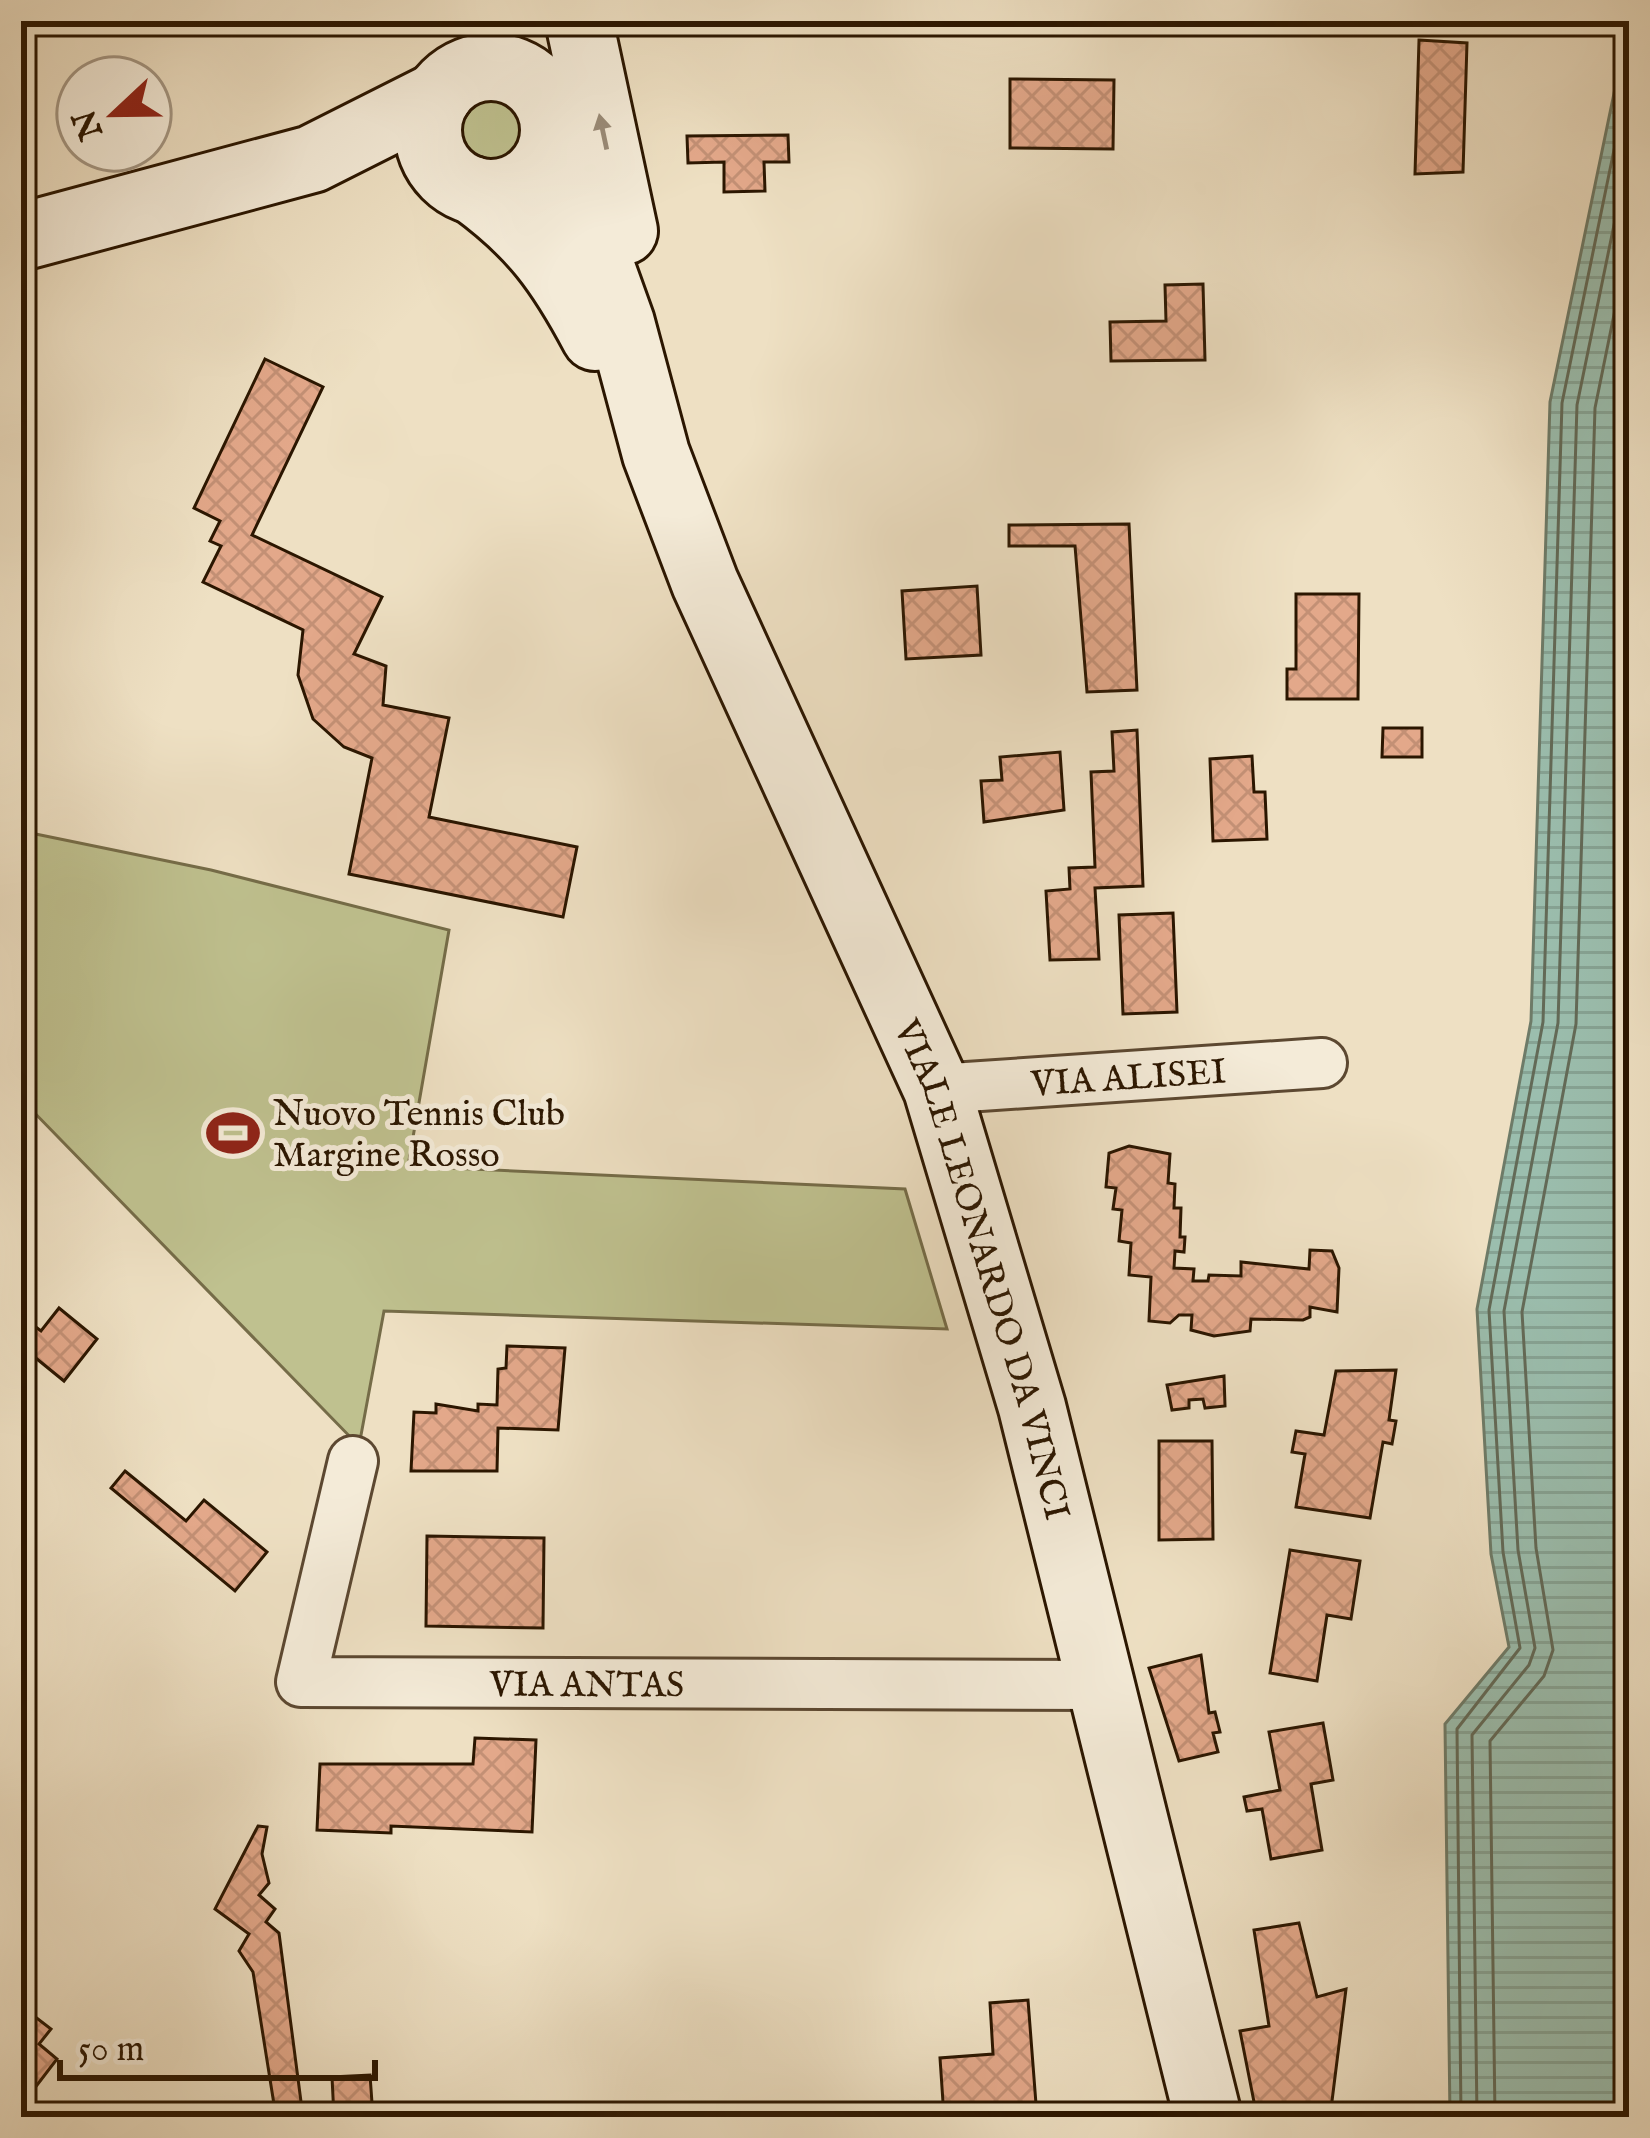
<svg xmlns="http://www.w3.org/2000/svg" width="1650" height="2138" font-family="'IM FELL English',serif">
<defs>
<pattern id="water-rules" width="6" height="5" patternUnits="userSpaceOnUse" patternTransform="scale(3)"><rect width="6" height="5" fill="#9bbeae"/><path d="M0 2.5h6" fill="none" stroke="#86a394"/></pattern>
<pattern id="building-cross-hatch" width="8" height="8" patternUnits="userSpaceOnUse" patternTransform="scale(3)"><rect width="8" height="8" fill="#e3a88a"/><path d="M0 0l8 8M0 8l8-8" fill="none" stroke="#c39075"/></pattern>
</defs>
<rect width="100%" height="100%" fill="#eee0c3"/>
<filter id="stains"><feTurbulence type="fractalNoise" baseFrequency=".00167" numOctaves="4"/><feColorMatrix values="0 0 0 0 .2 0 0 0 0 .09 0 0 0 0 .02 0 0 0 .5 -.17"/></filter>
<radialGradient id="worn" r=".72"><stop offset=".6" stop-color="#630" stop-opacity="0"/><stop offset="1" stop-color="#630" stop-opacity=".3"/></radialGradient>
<g fill="#bfc18f" stroke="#756c48" stroke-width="3">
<circle cx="491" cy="129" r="37"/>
<polygon points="21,831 211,870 449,930 408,1166 905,1189 947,1329 384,1311 359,1446 21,1099"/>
</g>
<polygon fill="url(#water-rules)" stroke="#6e7b68" stroke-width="3" points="1629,21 1629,2117 1450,2117 1445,1724 1509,1647 1491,1554 1477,1309 1531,1021 1550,402"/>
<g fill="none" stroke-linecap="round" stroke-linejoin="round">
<g stroke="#636a57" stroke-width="3">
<polyline points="1461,2117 1457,1729 1520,1648 1503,1552 1489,1310 1543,1022 1562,403 1629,77"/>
<polyline points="1477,2117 1472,1735 1529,1665 1535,1648 1518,1550 1504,1311 1558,1023 1577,405 1629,152"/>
<polyline points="1495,2117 1490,1741 1544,1676 1553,1650 1536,1548 1522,1312 1576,1024 1595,408 1629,241"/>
</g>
</g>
<g fill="url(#building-cross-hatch)" stroke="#2b1600" stroke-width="3">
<polygon points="1419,40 1467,43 1463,172 1415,174"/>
<polygon points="1010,79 1114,80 1113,149 1010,148"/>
<polygon points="788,135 789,162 764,162 765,191 724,192 724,162 688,163 687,136"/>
<polygon points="1203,284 1205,360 1111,361 1110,322 1166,321 1165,285"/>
<polygon points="265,359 323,387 252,535 382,597 354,654 386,666 383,705 449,718 429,817 577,847 563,917 349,874 372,758 344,747 313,719 298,675 303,630 203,582 221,546 210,541 220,521 194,508"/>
<polygon points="1129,524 1137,690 1087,692 1075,546 1009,546 1009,525"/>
<polygon points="977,586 981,655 906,659 902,591"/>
<polygon points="1296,594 1359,594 1358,699 1287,699 1287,669 1296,669"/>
<polygon points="1383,728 1422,728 1422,757 1382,757"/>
<polygon points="1137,730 1143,886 1095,888 1099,959 1050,960 1046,891 1070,889 1069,868 1095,867 1091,772 1114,771 1112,732"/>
<polygon points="1060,752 1064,810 984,822 981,781 1002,780 1000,757"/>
<polygon points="1252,756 1254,792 1265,792 1267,839 1213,841 1210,759"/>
<polygon points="1173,913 1177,1012 1123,1014 1119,915"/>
<polygon points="1129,1146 1170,1154 1168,1183 1175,1184 1174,1208 1181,1208 1180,1237 1185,1237 1184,1252 1175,1251 1174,1268 1194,1269 1193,1281 1208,1281 1209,1275 1241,1276 1241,1262 1309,1269 1310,1250 1332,1251 1339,1268 1337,1312 1310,1307 1310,1317 1303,1320 1251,1319 1250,1331 1214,1336 1191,1330 1192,1315 1179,1315 1170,1323 1149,1321 1151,1277 1129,1275 1131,1243 1119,1241 1122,1210 1113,1209 1116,1188 1106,1187 1109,1153"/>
<polygon points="59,1308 97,1339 64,1381 21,1346 32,1324 41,1331"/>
<polygon points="507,1346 565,1348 558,1430 498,1428 497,1471 411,1471 414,1412 436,1413 436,1404 478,1411 478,1404 497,1405 498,1369 506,1368"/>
<polygon points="1396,1370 1389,1420 1396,1421 1392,1444 1383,1442 1370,1518 1296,1507 1305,1454 1292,1452 1296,1431 1324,1435 1336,1371"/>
<polygon points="1224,1376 1225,1406 1205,1408 1203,1399 1189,1400 1189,1408 1172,1410 1167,1385"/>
<polygon points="1159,1441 1212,1441 1213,1539 1159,1540"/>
<polygon points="125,1471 186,1521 204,1500 267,1552 235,1591 111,1488"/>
<polygon points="427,1536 544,1538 543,1628 426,1626"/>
<polygon points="1290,1550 1360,1561 1351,1619 1327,1615 1317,1681 1270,1673"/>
<polygon points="1201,1655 1209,1713 1215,1712 1220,1732 1213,1733 1218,1752 1179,1761 1149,1668"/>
<polygon points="1323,1723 1333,1780 1311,1784 1322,1850 1271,1859 1262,1809 1247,1811 1244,1797 1280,1790 1269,1732"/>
<polygon points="475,1738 536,1740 532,1832 391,1826 391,1833 317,1830 320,1764 473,1764"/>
<polygon points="258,1826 267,1827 262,1854 269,1883 259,1895 275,1909 266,1922 279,1933 303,2117 276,2117 253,1972 239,1951 249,1934 215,1909"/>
<polygon points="1299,1923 1317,1997 1346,1989 1330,2117 1257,2117 1240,2031 1269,2026 1254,1930"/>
<polygon points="1028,2000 1037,2117 944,2117 940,2058 993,2054 990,2003"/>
<polygon points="21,2006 51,2029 39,2044 57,2059 21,2106"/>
<polygon points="370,2075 373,2117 334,2117 332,2077"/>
</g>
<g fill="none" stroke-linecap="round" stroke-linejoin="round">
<g stroke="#5c4831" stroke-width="54">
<g id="minor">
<path id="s1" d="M937,1089L1322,1063"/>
<path id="s2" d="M353,1461L301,1682L1101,1685"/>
</g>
</g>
<g stroke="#2b1600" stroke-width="72">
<g id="secondary">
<polyline points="579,21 624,231"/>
<circle cx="491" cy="130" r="63"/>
<path id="s3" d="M554,136L621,323L656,454L705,583L937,1089L1032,1407L1208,2117"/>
<path d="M473,190C533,234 560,271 595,337"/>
<polyline points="21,237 312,159 439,95"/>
</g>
</g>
<use href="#minor" stroke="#f4ebd8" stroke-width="48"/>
<use href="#secondary" stroke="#f4ebd8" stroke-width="66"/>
</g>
<defs><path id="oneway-solid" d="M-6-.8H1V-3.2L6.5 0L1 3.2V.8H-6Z" transform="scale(3)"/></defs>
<use fill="#9a8b77" href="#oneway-solid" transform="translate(603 132) rotate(-102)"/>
<defs>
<g id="stadium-bare" transform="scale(4.14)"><path d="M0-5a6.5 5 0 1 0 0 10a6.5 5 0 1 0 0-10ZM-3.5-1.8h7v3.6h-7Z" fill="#8f2418" stroke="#f4ebd8" stroke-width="2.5" paint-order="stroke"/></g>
</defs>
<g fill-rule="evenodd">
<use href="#stadium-bare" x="233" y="1133"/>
</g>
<g text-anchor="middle" stroke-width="10" stroke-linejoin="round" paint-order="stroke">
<g font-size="36" fill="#2b1600" stroke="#f4ebd8">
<text dy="13" stroke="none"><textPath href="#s1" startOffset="192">VIA ALISEI</textPath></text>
<text dy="13" stroke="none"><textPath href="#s3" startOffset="1215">VIALE LEONARDO DA VINCI</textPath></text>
<text dy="13" stroke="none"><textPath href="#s2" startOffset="513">VIA ANTAS</textPath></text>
</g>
<g font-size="36" fill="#2b1600" stroke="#f4ebd8" text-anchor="start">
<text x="273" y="1125">Nuovo Tennis Club<tspan x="273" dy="41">Margine Rosso</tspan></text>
</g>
</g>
<rect width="1650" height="2138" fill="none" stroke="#eee0c3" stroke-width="72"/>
<rect x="24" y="24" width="1602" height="2090" fill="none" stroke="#2b1600" stroke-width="6"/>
<rect x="36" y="36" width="1578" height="2066" fill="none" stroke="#2b1600" stroke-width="3"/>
<g transform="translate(114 114) rotate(248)"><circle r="57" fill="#f4ebd8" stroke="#a49682" stroke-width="3"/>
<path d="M0-9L21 45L0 30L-21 45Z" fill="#8f2418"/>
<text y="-18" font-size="33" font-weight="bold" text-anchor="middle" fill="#2b1600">N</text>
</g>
<path d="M60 2060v18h315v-18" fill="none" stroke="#2b1600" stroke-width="6"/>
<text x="78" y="2060" font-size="36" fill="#2b1600" stroke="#f4ebd8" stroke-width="9" paint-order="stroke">50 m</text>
<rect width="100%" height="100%" filter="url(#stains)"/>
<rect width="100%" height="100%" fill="url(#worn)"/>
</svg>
